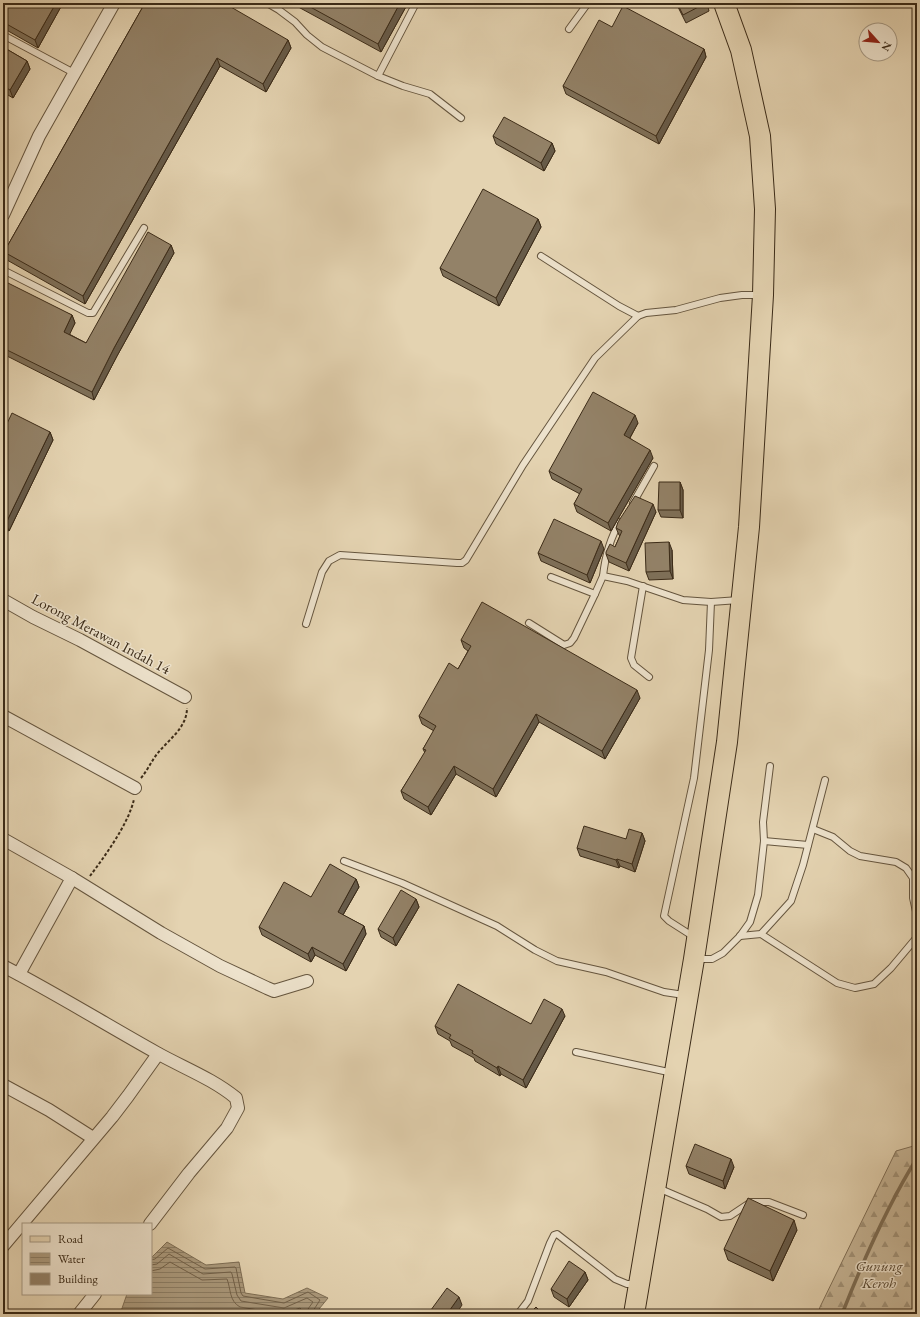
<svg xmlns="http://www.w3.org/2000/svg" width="920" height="1317" font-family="'EB Garamond',serif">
<defs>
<pattern id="forest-firs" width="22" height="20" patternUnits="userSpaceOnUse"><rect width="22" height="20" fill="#c7b697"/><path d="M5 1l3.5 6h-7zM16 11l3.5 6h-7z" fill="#a3947a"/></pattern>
<pattern id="water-rules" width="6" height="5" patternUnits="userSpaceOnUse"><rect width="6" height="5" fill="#ab9a7d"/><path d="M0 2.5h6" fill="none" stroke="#8c7e65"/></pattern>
</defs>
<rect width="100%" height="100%" fill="#e4d3b1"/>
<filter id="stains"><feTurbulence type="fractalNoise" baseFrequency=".005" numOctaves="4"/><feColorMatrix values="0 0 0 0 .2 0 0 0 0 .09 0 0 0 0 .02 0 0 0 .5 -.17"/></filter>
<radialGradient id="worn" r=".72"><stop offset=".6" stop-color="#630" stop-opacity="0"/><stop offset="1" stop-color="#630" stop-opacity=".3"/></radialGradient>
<polygon fill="url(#forest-firs)" stroke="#817058" points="917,1145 917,1314 818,1314 820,1307 896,1151"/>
<polygon fill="url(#water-rules)" stroke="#7e6e55" points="167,1242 206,1265 239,1262 245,1293 283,1299 307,1288 328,1298 315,1314 120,1314 127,1294 151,1294 151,1258"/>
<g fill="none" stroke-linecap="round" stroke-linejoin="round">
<g stroke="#73624a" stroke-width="1">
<polyline points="151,1260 155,1259 168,1248 205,1269 235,1267 236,1268 241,1293 243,1296 284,1303 308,1292 320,1300 313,1311 312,1314"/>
<polyline points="151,1265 157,1264 169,1254 203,1274 231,1272 232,1274 237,1295 241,1301 284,1308 307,1298 313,1302 308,1309 307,1314"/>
<path d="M151,1271L160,1269L170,1262L202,1280L227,1279C231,1289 229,1301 240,1307L283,1314L300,1308L301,1309V1314"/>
</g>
<path stroke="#7e6e55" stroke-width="3.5" d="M842,1314C863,1261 887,1206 917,1158"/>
<g stroke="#65553e" stroke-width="8">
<g id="lane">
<polyline points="267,3 279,10 295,22 307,35 322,47 378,76 416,3"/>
<polyline points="569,29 588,3"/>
<polyline points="3,35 74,73"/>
<polyline points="378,76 403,86 430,94 461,118"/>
<polyline points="541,256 619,306 638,316 646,313 676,310 720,298 742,295 759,295"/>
<polyline points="3,270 88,313 93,313 144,228"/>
<polyline points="633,503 654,466"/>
<path d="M603,576C605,558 610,538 620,522"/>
<polyline points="551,577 595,594 603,576 627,581 683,600 711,602 739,600"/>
<polyline points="643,586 631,658 634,665 649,677"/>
<polyline points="529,623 564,645 570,643 574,638 595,594"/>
<polyline points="306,624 322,572 329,561 340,555 457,563 462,563 466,560 523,465 595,358 638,316"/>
<polyline points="813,829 833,837 850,851 860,856 896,862 906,868 913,878 913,898 917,916"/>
<polyline points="764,841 808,845"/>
<polyline points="344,861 402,883 497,926 535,950 557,961 606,972 664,992 684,995"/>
<polyline points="761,934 837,983 855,988 874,984 891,968 917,937"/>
<polyline points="740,936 761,934 791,901 803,865 825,780"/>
<polyline points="694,937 669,921 664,916 694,778 709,650 711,602"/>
<polyline points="696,959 712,959 723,953 740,936 750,922 758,895 764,841 763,822 770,766"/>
<polyline points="576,1052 673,1073"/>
<polyline points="658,1188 707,1209 721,1217 730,1216 751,1202 769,1202 803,1215"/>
<polyline points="518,1314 528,1301 550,1243 554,1235 557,1234 615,1279 627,1284 637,1284"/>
</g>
</g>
<g stroke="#65553e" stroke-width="14">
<g id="street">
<polyline points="3,215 39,136 114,3"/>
<polyline points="3,600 33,617 80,640 185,697"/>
<polyline points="3,716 135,788"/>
<polyline points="3,839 72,878 19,974"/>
<polyline points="72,878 161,933 220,966 267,988 274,991 307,981"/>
<path d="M3,966C55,993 105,1024 157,1053C184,1068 213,1079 236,1098L238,1108L227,1128L189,1173L150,1224"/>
<polyline points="3,1085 49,1110 93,1138"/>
<polyline points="3,1246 112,1117 128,1096 158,1054"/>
<polyline points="79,1314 95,1294"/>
</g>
</g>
<g stroke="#3b2b18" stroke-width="22">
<polyline id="primary" points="634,1314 694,959 727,742 749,527 763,295 765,209 760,136 741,50 724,3"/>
</g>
<g stroke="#3b2b18" stroke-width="2" stroke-dasharray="3 2" stroke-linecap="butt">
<path d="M141,778C147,771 151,762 157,754C168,740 187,728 187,708"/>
<path d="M90,876C105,856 129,823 134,799"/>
</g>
<use href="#lane" stroke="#ede2cc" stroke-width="6"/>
<use href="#street" stroke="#ede2cc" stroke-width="12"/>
<use href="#primary" stroke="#e4d3b1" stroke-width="20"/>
</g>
<g fill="#7e7059" stroke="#3b2b18">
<polygon points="3,3 63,3 38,48 3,28"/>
<polygon points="145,3 288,40 291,48 266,92 220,66 85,304 7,260 4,252"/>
<polygon points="291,3 408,3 381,52"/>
<polygon points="676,3 707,3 709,11 686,23"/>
<polygon points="612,27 704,49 706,57 659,144 566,94 563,86"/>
<polygon points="3,47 27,61 30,69 13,98 3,92"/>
<polygon points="493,136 552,143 555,151 544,171 496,144"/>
<polygon points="538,219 541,227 499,306 443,276 440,268"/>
<polygon points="171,245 174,253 117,356 94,400 3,354 3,288 72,315 75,323 69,334 86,343"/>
<polygon points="638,423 630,438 653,458 611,531 577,512 574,504 580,494 552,479 549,471"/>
<polygon points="3,429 50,432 53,440 9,531 3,528"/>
<polygon points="680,482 683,490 683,518 661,517 658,510"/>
<polygon points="656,512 629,571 609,562 606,554 615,547 620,536 619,535 616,528"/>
<polygon points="604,549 590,583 541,561 538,553"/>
<polygon points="672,550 673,579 649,580 646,572"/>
<polygon points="461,640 640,698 605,759 539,722 496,797 456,774 431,815 404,799 401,791 425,753 423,749 434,731 422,724 419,716 458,669 468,651 464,648"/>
<polygon points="642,833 645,841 635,872 620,866 619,868 580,856 577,848 626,839"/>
<polygon points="356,879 359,887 343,915 364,926 366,934 346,971 315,955 311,962 262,935 259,927 311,897"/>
<polygon points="416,899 419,907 396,946 381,937 378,929"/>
<polygon points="565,1016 526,1088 501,1074 500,1076 475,1061 474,1058 452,1046 450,1041 438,1034 435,1026 531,1024"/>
<polygon points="686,1166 734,1167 725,1189 689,1174"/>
<polygon points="797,1230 773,1281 728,1260 724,1249"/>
<polygon points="585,1272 588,1280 569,1307 554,1297 551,1289"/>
</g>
<g fill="#675b49" stroke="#3b2b18">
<polygon points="56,3 63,3 38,48 35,40"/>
<polygon points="400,3 408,3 381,52 378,44"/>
<polygon points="288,40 291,48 266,92 263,84"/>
<polygon points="704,49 706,57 659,144 656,136"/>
<polygon points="217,58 220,66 85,304 83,296"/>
<polygon points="27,61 30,69 13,98 10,90"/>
<polygon points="552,143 555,151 544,171 541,163"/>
<polygon points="538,219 541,227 499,306 496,298"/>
<polygon points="171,245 174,253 117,356 94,400 92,392 114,348"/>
<polygon points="72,315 75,323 67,340 64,332"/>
<polygon points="635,415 638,423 627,443 624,435"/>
<polygon points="50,432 53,440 9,531 6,523"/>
<polygon points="650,450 653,458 611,531 608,523"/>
<polygon points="680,482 683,490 683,518 680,510"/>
<polygon points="653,504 656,512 629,571 626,563"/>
<polygon points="601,541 604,549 590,583 587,575"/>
<polygon points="669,542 672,550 673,579 670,571"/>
<polygon points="637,690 640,698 605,759 602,751"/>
<polygon points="536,714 539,722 496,797 493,789"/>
<polygon points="454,766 456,774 431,815 428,807"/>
<polygon points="642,833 645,841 635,872 632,864"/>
<polygon points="617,859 620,866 619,868 616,860"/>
<polygon points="356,879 359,887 340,920 338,912"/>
<polygon points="416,899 419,907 396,946 393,938"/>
<polygon points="364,926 366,934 346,971 343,964"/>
<polygon points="312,947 315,955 311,962 308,954"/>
<polygon points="562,1009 565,1016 526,1088 523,1080"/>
<polygon points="498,1066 501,1074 500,1076 497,1068"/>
<polygon points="731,1159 734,1167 725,1189 723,1181"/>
<polygon points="794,1220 797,1230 773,1281 770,1271"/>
<polygon points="585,1272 588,1280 569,1307 567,1299"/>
<polygon points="459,1297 462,1305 456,1314 447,1314"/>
</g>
<g fill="#938268" stroke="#3b2b18">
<polygon points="3,3 56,3 35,40 3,22"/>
<polygon points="145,3 224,3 288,40 263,84 217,58 83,296 4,252"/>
<polygon points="303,3 400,3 378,44"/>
<polygon points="677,3 706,3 683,15"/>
<polygon points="623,6 704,49 656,136 563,86 599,20 612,27"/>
<polygon points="3,47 27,61 10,90 3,86"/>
<polygon points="504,117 552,143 541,163 493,136"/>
<polygon points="483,189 538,219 496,298 440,268"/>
<polygon points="148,232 171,245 114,348 92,392 3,348 3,288 6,282 72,315 64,332 86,343"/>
<polygon points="593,392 635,415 624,435 650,450 608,523 574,504 582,489 549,471"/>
<polygon points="12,413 50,432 6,523 3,522 3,429 4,430"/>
<polygon points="659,482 680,482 680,510 658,510"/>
<polygon points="635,496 653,504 626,563 606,554 606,552 610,544 615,547 622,531 616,528 618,522"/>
<polygon points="554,519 601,541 587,575 538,553"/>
<polygon points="669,542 670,571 646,572 645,543"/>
<polygon points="482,602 637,690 602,751 536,714 493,789 454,766 428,807 401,791 426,750 423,749 436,726 419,716 449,663 458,669 471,646 461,640"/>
<polygon points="584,826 626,839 629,829 642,833 632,864 617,859 616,860 577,848"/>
<polygon points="330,864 356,879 338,912 364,926 343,964 312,947 308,954 259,927 284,882 311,897"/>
<polygon points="401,890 416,899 393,938 378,929"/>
<polygon points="458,984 531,1024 544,999 562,1009 523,1080 498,1066 497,1068 472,1053 473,1051 449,1038 451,1035 435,1026"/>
<polygon points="695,1144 731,1159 723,1181 686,1166"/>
<polygon points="748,1198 794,1220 770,1271 724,1249"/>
<polygon points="569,1261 585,1272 567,1299 551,1289"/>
<polygon points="447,1288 459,1297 447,1314 428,1314"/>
<polygon points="536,1307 543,1314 529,1314"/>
</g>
<g text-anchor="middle" stroke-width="3" stroke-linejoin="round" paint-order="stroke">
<g font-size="15" fill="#3b2b18" stroke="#ede2cc">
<text transform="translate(101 634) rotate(28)" y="5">Lorong Merawan Indah 14</text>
</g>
<g font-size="15" font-style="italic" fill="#574731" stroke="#ede2cc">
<text x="879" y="1271">Gunung<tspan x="879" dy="17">Keroh</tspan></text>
</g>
</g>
<rect width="920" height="1317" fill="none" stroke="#e4d3b1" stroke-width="16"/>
<rect x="4" y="4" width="912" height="1309" fill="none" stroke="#3b2b18" stroke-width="2"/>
<rect x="8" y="8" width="904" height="1301" fill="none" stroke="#3b2b18"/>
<rect x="22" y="1223" width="130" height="72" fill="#ede2cc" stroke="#a69984"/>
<rect x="30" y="1236" width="20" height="6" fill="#e4d3b1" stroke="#a69984"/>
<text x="58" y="1243" font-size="12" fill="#3b2b18">Road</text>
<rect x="30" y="1253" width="20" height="12" fill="url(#water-rules)" stroke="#a69984"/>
<text x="58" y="1263" font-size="12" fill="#3b2b18">Water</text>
<rect x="30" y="1273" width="20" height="12" fill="#938268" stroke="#a69984"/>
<text x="58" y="1283" font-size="12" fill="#3b2b18">Building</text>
<g transform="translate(878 42) rotate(117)"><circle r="19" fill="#ede2cc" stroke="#a69984"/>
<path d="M0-3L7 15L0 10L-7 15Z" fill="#8f2418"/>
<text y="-6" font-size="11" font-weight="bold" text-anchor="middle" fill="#3b2b18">N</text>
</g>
<rect width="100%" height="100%" filter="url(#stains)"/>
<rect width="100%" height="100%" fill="url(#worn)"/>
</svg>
